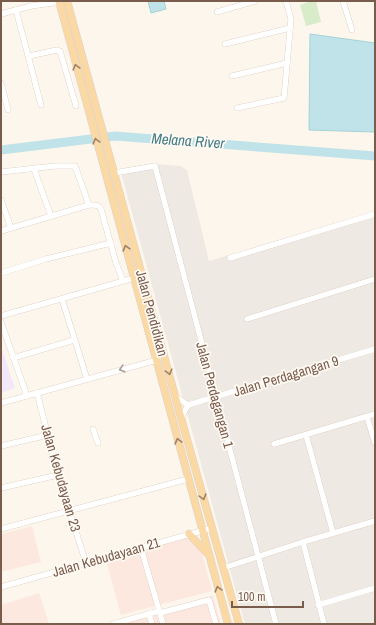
<svg xmlns="http://www.w3.org/2000/svg" width="376" height="625" font-family="'Archivo Narrow',sans-serif">
<rect width="100%" height="100%" fill="#fdf6ec"/>
<g fill="#fde8e0">
<polygon points="32,526 41,562 1,572 1,534"/>
<polygon points="187,538 202,553 212,591 121,615 106,561"/>
<polygon points="39,593 49,624 1,624 1,605"/>
<polygon points="213,595 221,624 118,624"/>
</g>
<polygon fill="#efe9e4" points="155,164 181,166 187,170 209,261 375,212 375,624 245,624 120,169"/>
<polygon fill="#f3e8fa" points="1,346 15,388 1,393"/>
<polygon fill="#d8ecc9" points="311,1 316,1 321,22 306,26 300,5"/>
<g fill="#bfe3e8" stroke="#a5d3da">
<polygon points="148,1 164,1 166,9 151,13"/>
<polygon points="310,34 375,43 375,132 309,130"/>
</g>
<g fill="none" stroke-linecap="round" stroke-linejoin="round">
<polyline stroke="#bfe3e8" stroke-width="9" points="1,150 115,136 375,156"/>
<g stroke="#d1beb0" stroke-width="6">
<g id="minor">
<polyline points="343,1 352,30"/>
<polyline points="16,10 41,105"/>
<polyline points="217,12 255,1"/>
<polyline points="1,14 31,6 60,2"/>
<polyline points="225,44 290,28"/>
<polyline points="29,56 57,50 60,51 76,106"/>
<polyline points="232,76 287,63"/>
<polyline points="1,83 8,110"/>
<polyline points="237,108 284,98 291,19 286,1"/>
<polyline points="34,169 51,216"/>
<polyline points="1,172 55,166 75,166 89,205"/>
<polyline points="114,173 155,166 276,624"/>
<polyline points="1,200 11,228"/>
<path d="M1,231L89,205C94,205 98,204 101,209L116,263L123,281"/>
<polyline points="230,258 375,214"/>
<polyline points="1,273 46,259 111,243"/>
<polyline points="62,299 87,379"/>
<polyline points="1,316 134,278"/>
<polyline points="247,319 375,279"/>
<polyline points="1,322 27,396"/>
<polyline points="13,358 74,340"/>
<polyline points="37,393 58,475 86,563"/>
<polyline points="175,396 188,405"/>
<polyline points="1,403 157,360"/>
<polyline points="367,417 375,443"/>
<polyline points="181,418 188,405 375,349"/>
<polyline points="93,429 98,443"/>
<polyline points="306,435 333,533"/>
<polyline points="274,444 375,414"/>
<polyline points="1,446 48,435"/>
<polyline points="1,488 58,475"/>
<polyline points="1,529 188,479"/>
<polyline points="303,542 324,624"/>
<polyline points="141,548 163,624"/>
<polyline points="223,568 303,542 375,521"/>
<polyline points="1,587 212,528"/>
<polyline points="318,605 375,588"/>
<polyline points="149,613 152,624"/>
<polyline points="160,613 209,600 216,624"/>
<polyline points="113,624 159,611"/>
</g>
</g>
<g stroke="#dad1cd" stroke-width="8">
<g id="major">
<polyline points="59,1 228,624"/>
<polyline points="67,1 181,418 239,624"/>
<polyline points="189,534 207,553"/>
</g>
</g>
<use href="#minor" stroke="#fff" stroke-width="5.5"/>
<use href="#major" stroke="#fbd9a5" stroke-width="7"/>
</g>
<defs><path id="oneway-chevron" d="M-2-3.5L2.5 0L-2 3.5" fill="none" stroke-width="1.6" stroke-linecap="round" stroke-linejoin="round"/></defs>
<g stroke="#a18267">
<use href="#oneway-chevron" transform="translate(76 67) rotate(-105)"/>
<use href="#oneway-chevron" transform="translate(96 141) rotate(-105)"/>
<use href="#oneway-chevron" transform="translate(126 248) rotate(-106)"/>
<use href="#oneway-chevron" transform="translate(169 372) rotate(75)"/>
<use href="#oneway-chevron" transform="translate(178 441) rotate(-105)"/>
<use href="#oneway-chevron" transform="translate(203 497) rotate(74)"/>
<use href="#oneway-chevron" transform="translate(218 589) rotate(-105)"/>
</g>
<use stroke="#af9d94" href="#oneway-chevron" transform="translate(122 369) rotate(164)"/>
<g text-anchor="middle" stroke-width="3.5" stroke-linejoin="round" paint-order="stroke">
<g font-size="14" fill="#7a5c4d" stroke="#fffaf3">
<text transform="translate(152 313) rotate(75)" y="5">Jalan Pendidikan</text>
<text transform="translate(286 376) rotate(-17)" y="5">Jalan Perdagangan 9</text>
<text transform="translate(215 395) rotate(75)" y="5">Jalan Perdagangan 1</text>
<text transform="translate(61 478) rotate(74)" y="5">Jalan Kebudayaan 23</text>
<text transform="translate(106 557) rotate(-16)" y="5">Jalan Kebudayaan 21</text>
</g>
<g font-size="15" font-style="italic" fill="#437c86" stroke="#fffaf3">
<text transform="translate(188 141) rotate(4)" y="5">Melana River</text>
</g>
</g>
<rect width="376" height="625" fill="none" stroke="#7a5c4d" stroke-width="4"/>
<path d="M232 601v6h71v-6" fill="none" stroke="#7a5c4d" stroke-width="2"/>
<text x="238" y="601" font-size="12" fill="#7a5c4d" stroke="#fffaf3" stroke-width="3" paint-order="stroke">100 m</text>
</svg>
